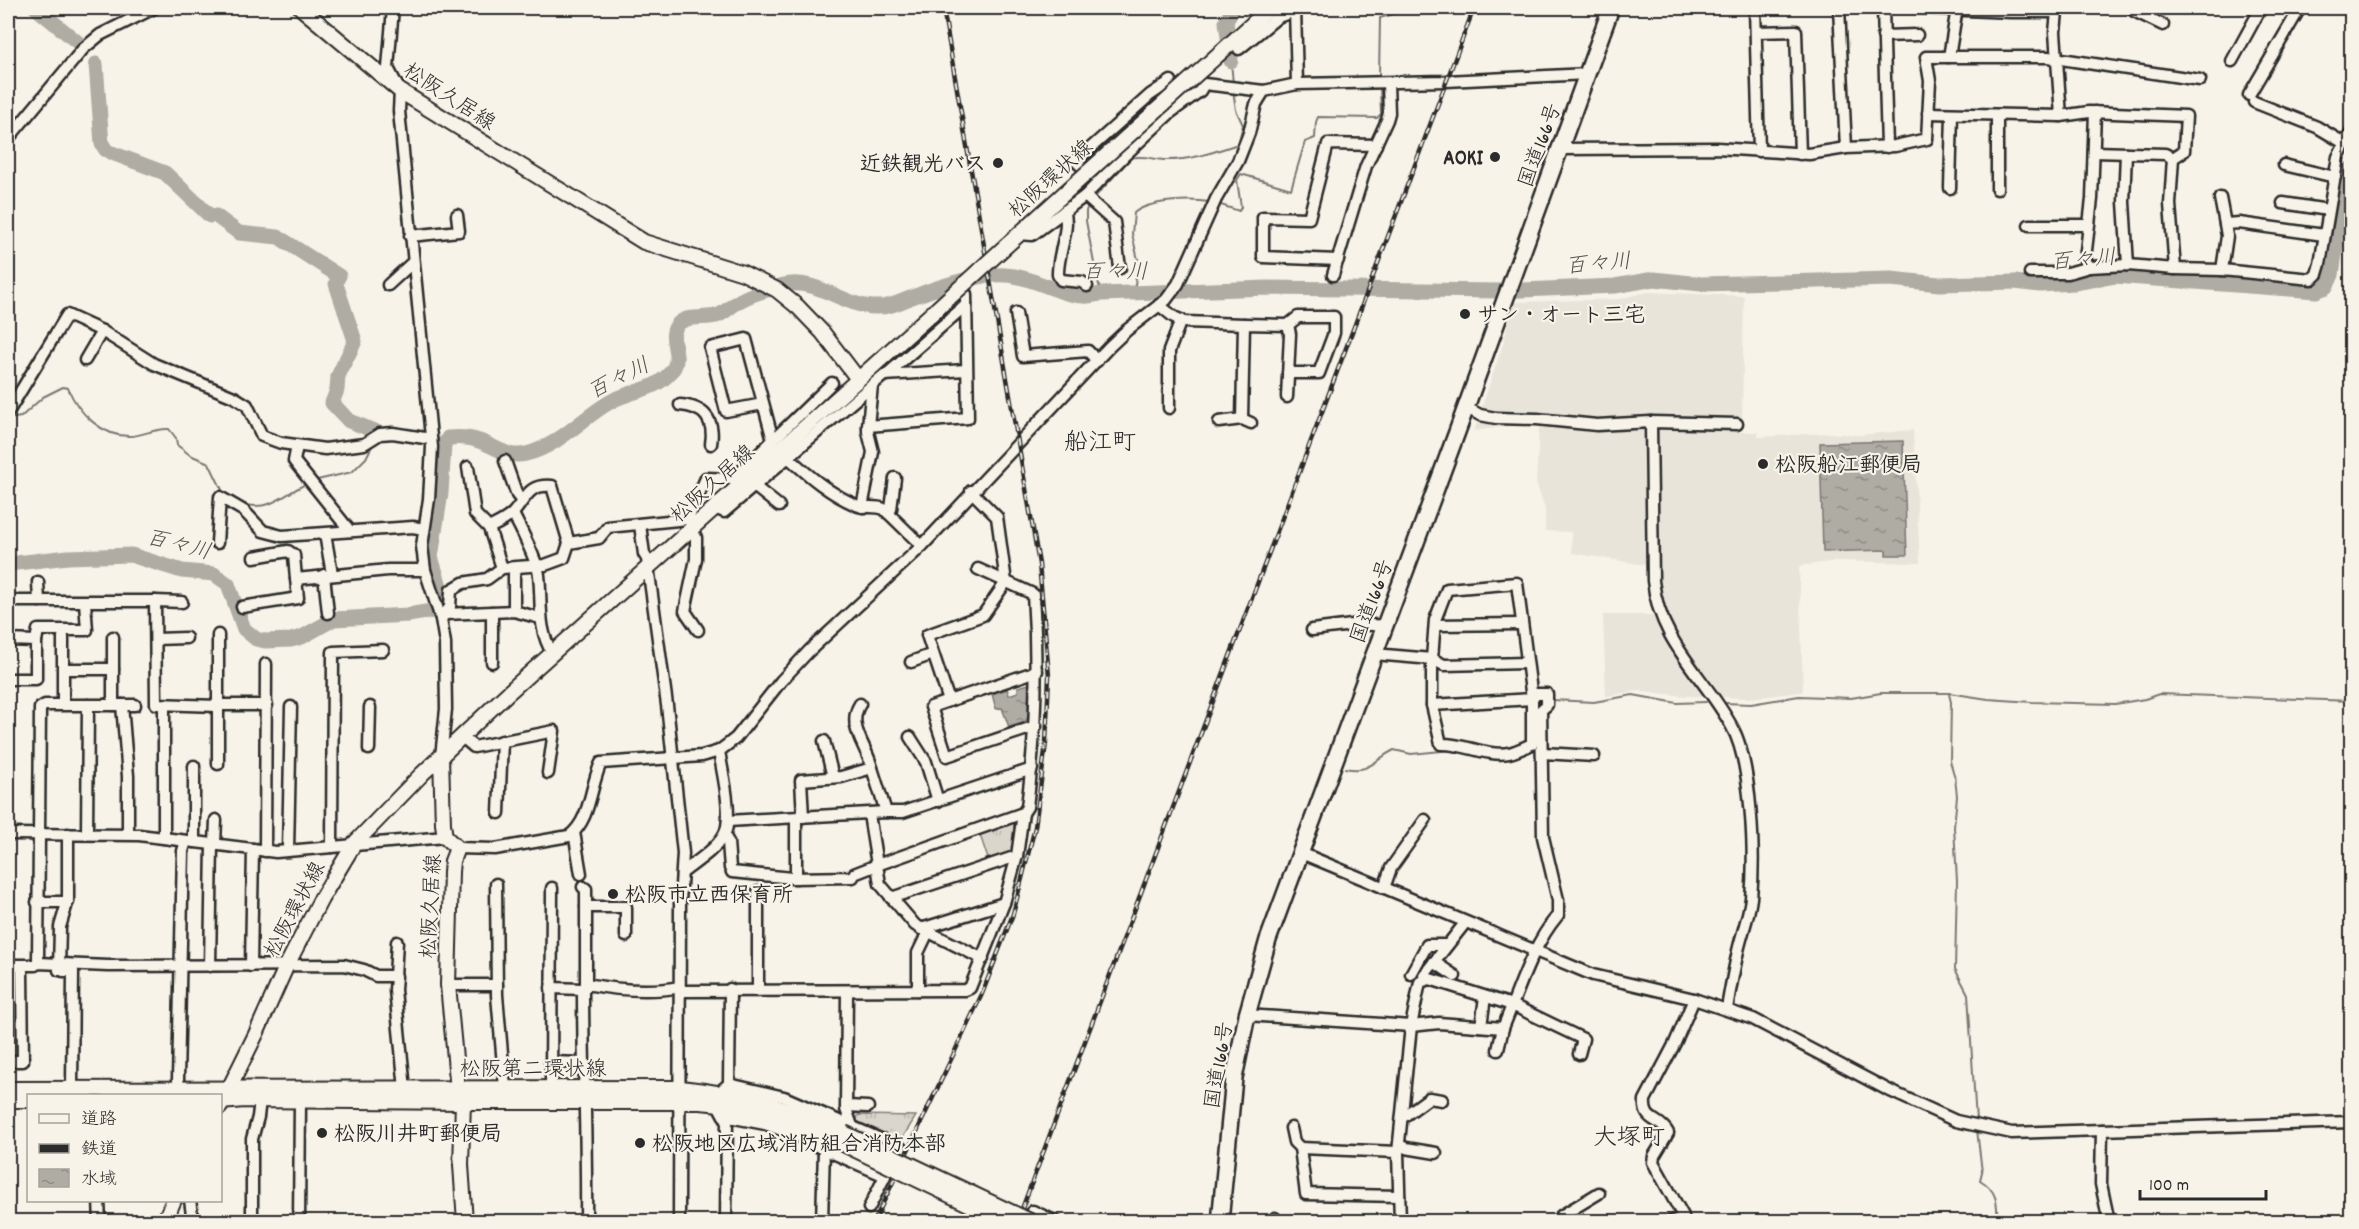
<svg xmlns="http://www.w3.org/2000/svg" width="2359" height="1229" font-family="Dekko,'Klee One',sans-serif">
<defs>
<pattern id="park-tufts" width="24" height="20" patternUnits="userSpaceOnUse" patternTransform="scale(1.5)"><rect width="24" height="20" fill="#dad6cc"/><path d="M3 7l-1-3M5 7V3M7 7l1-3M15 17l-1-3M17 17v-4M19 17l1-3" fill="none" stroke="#bbb8af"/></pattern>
<pattern id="water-ripples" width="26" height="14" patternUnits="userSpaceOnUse" patternTransform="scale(1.5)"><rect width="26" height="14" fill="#afaca4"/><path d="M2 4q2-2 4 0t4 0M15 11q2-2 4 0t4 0" fill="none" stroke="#8f8c86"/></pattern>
</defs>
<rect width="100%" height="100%" fill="#f7f3e8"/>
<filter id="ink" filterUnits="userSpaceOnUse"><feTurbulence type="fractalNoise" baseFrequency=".0167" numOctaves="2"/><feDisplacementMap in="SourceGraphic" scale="12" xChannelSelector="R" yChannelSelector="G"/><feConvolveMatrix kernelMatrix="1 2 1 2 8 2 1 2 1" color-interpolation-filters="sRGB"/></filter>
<g filter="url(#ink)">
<polygon fill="#e8e4da" points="1647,292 1744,296 1742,419 1729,419 1729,432 1758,432 1758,437 1828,433 1859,435 1913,430 1920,563 1836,561 1799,566 1803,690 1801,692 1750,698 1686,696 1637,691 1606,696 1603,615 1654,615 1649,600 1645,565 1572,553 1571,532 1545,531 1545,508 1536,483 1539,427 1524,424 1474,431 1504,341 1513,302 1619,299"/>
<g fill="url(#park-tufts)" stroke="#82807c" stroke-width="1.5">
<polygon points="1014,820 1013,850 989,862 979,832"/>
<polygon points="858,1115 916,1116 900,1142 856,1123"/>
</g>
<g fill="url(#water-ripples)" stroke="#7a7874" stroke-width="1.5">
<polygon points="1903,441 1907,555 1886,555 1886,550 1823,552 1820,443"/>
<polygon points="1029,684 1028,717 1025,722 1009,727 1002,708 996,709 992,694 1007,689 1009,695 1018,692 1018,687"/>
</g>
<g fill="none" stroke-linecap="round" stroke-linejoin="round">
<g stroke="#7a7874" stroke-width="2">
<polyline points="1425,8 1477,11 1503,8"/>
<polyline points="1668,8 1683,10 1726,8"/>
<polyline points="1760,8 1823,10"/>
<polyline points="1893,9 1917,12"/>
<polyline points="1379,77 1380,18 1413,8"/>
<polyline points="1233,84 1231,61 1241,53"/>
<polyline points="1312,89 1339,88"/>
<path d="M1093,199L1131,158C1143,155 1152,159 1164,160C1189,161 1214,152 1238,144L1243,125L1236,110L1233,90"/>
<polyline points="1089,203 1086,211 1086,221 1097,279 1102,294"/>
<polyline points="1218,204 1239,211 1241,207 1237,180 1241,174 1291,189 1305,142 1315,138 1316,122 1318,117 1377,118 1381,114 1380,87"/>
<path d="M1134,293L1138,260L1132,234L1134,213C1149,200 1191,199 1209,202"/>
<path d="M8,419L21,417L43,397L63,387L68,388C78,413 103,438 132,436C144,435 156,428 169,429L176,438L177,445L190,455L209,463L224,494"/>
<polyline points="435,444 444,445"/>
<polyline points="313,481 352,472 366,458 373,444"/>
<path d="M242,504C272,512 283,494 308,483"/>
<polyline points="1949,694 1951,702 1950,761 1955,778 1957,796 1954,827 1957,881 1955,969 1968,994 1976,1121"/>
<polyline points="1552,700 1594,702 1633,695 1677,703 1706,702"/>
<polyline points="1724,703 1751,704 1799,696 1851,698 1881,693 1949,693 1988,699 2032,702 2115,704 2145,699 2159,694 2352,701"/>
<polyline points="1519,755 1538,747"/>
<polyline points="1502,758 1514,757"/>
<path d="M1345,768C1370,774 1375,759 1394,750L1411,754L1452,750L1481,756"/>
<path d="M1977,1130L1982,1172L1980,1180C1997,1190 1998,1203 1997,1222"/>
</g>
<g stroke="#afaca4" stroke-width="15">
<polyline points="36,8 81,45"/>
<polyline points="1231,61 1226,22 1233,8"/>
<polyline points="96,64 102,144 106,150"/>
<polyline points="112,153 165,173 210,216"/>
<polyline points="216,216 239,233 278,237"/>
<polyline points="283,240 339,276"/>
<polyline points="337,280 336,284 355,341 338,376 337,390 332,403 349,421 375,431"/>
<path d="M8,564L68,557L131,555L182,571L214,574L228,584L244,629L256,639L265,641L291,640L302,637L334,619L408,615L432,611L443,605L444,599L431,557L441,493L444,445L448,438C459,437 469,437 479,441C495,446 508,459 526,454C559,446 582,418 610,402C631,390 658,391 673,369C683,354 665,336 679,323C689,314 707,320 719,315C726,312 733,304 741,300C753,293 770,289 784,285C815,277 845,307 875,307C891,308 903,300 918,295C941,286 981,273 1006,275C1032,276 1058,295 1084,296C1090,297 1097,294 1102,294L1267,288L1500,291L1615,286L1654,279L1701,284L1891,279L1939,284L2015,282L2040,285L2074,283L2115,276L2316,291L2326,287L2332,275L2339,226L2352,167"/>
</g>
<g stroke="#2b2b2b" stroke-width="15">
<g id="minor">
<polyline points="393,8 388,68 400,91 399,111 432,447 429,499 422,546 425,570 441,619 445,643 446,709 441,757"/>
<polyline points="1295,8 1297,84"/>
<polyline points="1755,8 1759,151"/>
<polyline points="1839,8 1846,148"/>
<polyline points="1883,8 1887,147"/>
<polyline points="1919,8 2011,12 2057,12 2055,32 2061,116"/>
<polyline points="2135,8 2134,11 2163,25"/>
<polyline points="1756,32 1796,31 1800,154"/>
<polyline points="1883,36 1917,35"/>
<polyline points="1239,49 1278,17 1295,11"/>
<polyline points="1949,57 1957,8"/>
<polyline points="2232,61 2261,8"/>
<polyline points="2249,95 2300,8"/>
<polyline points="2254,102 2317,127 2344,143"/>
<polyline points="2095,112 2092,199 2085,259 2089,267 2128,265 2175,269"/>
<polyline points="1928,113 2061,116 2089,112 2186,116 2184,151 2173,158 2170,204 2175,269 2222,270 2312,279 2317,274 2320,264 2338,157 2352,131"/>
<polyline points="8,139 83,49 100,35 154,8"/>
<polyline points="1560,149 1717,148 1809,154 1846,148 1895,146 1927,139 1930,81 1926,57 2048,57 2200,80"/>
<polyline points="2094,152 2165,154 2173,158"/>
<polyline points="2126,153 2124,202 2128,265"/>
<polyline points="2284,165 2335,177"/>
<polyline points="1091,176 1076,161 1150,95 1171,81"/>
<polyline points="1950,188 1952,114"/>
<polyline points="1997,189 1997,115"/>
<polyline points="1085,196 1114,222 1120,268"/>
<polyline points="2220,198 2225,224"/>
<polyline points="2283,203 2328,210"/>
<path d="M1064,211C1071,228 1057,254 1058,275L1061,280L1082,282L1087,286"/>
<polyline points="2029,225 2087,225"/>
<polyline points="1019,234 1032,235 1085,196 1125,155 1170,113 1200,91 1204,84 1264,91"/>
<polyline points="410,236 459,231 457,215"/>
<polyline points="1338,260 1263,257 1263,217 1309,218 1328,144 1376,145"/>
<polyline points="2222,270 2227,236 2225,224 2239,223 2324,235"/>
<polyline points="2030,273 2068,273 2089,267"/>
<polyline points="1333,275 1366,166 1387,120 1389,113 1388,83"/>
<polyline points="388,285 413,262"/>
<polyline points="1159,305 1174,317 1185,322 1244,324"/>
<polyline points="1016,313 1023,356 1088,351 1097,361"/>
<polyline points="85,360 102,331"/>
<polyline points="886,375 966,305"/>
<polyline points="872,385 868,426 968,418 966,294"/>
<polyline points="1287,397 1290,334 1288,325"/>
<polyline points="763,404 726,411 710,348 746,339 773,440"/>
<path d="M680,405C704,407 715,419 711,444"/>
<polyline points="1465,407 1480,415 1496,418 1537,419 1597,425 1651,422 1737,424"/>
<polyline points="1169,408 1169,351 1181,320"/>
<polyline points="8,412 67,315 102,331 154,364 234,397 247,405 262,436 281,443 325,449 364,444 380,434 393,433 431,439"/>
<polyline points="1242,419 1244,324 1288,325 1298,317 1334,317 1334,333 1319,373 1288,373"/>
<polyline points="1219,422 1242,419 1251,423"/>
<path d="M1651,422L1653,581C1660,644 1704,675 1732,727C1752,763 1755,856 1751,898C1749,916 1742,933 1738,951C1734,970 1730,989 1727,1009"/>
<polyline points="297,446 294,461 350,531"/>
<path d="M788,457C809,476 830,494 856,505C865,509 875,505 884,509L922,546"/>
<polyline points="505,461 517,495 521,500"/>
<polyline points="468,467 475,514 489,528 502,568"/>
<polyline points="754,486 779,506"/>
<polyline points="862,507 873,452 868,432 868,426"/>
<polyline points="715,508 724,512 884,375 966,370"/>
<polyline points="888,513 891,509 895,478"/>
<path d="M513,514C520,527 537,561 539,575C542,602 537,630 553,654"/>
<polyline points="640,525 644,554 647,559 667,705 683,853 680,902 679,1222"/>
<polyline points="325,534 332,574"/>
<polyline points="696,537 696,559 685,611 698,630"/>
<polyline points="217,543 220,497 244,511 263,531 282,536 413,527 424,529"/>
<polyline points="569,543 599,538 608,527 688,519 706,478 733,479 832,383"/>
<polyline points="254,557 288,551 294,555 296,579 388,570 425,570"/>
<polyline points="324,575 328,613"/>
<polyline points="38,582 39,601"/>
<path d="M1517,583L1532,699V744C1525,747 1517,751 1509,753C1486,757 1464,743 1441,744L1432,705V659L1435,620L1447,589Z"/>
<polyline points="8,601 155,601 156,704 218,706"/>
<polyline points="155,601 182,602"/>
<polyline points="242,607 298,598 296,579"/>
<polyline points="514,611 514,574 517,568"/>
<polyline points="446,614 514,611 540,618"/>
<path d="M441,619L450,607L451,590L463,583L487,579L502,568L545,565L564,558L569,543L552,486C528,484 527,497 514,512C508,519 497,524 489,528"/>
<polyline points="1435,625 1521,624"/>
<polyline points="1312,630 1360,624 1384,626"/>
<polyline points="218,635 218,764"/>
<polyline points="63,637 63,704"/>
<polyline points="156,639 186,638"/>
<polyline points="8,640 36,641 36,679 8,679"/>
<polyline points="36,641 38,630 87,630 85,602"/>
<polyline points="1374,654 1432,659 1444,665 1526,663"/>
<polyline points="492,662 492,612"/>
<polyline points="911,662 933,654"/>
<polyline points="64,669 113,669"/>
<polyline points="949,701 927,635 983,615 1006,582 997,517 971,491"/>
<path d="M860,704C846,726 867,746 872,768"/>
<polyline points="113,705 113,637"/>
<polyline points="122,705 128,776 128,834"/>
<polyline points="218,705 267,705"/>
<polyline points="1036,726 947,756 931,707 1037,671"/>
<polyline points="461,736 474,747 554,731 548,773"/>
<polyline points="910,737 926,762 938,801"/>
<polyline points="824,741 833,777"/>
<polyline points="369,749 370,707"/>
<polyline points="1543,753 1594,756"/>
<polyline points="194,766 194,842"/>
<polyline points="499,813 502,741"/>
<polyline points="869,814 880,884 915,925 983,959"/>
<polyline points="803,817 801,780 841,777 872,768 886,812"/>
<polyline points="796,818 796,878"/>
<polyline points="728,821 886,812 903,812 1032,769"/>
<polyline points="574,832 581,874"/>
<polyline points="8,834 139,835 276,852 445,837"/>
<polyline points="87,834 88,705"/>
<polyline points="724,835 728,842 730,868 732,872 792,878 853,877 854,874 877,865 1023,813"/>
<polyline points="164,838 164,705"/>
<polyline points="215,844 216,820"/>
<polyline points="332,847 333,652 383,650"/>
<path d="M457,848L495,849L569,836C591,820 590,786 601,763L702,756L719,751L727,745L736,738L781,681L809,651L922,546L1109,347L1127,330L1166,300L1178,284L1216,199L1238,161L1249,133L1256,104L1264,91L1297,84L1446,81L1587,74"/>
<polyline points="265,851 266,664"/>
<polyline points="288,851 291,707"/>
<polyline points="1301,853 1593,975 1694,999 1753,1019 1888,1090 1956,1121 2012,1133 2352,1122"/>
<path d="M683,872C696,862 715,850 724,835C734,818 722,771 719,751"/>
<polyline points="496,884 497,995 505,1088"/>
<path d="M583,887L586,889V987L583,989C583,1067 587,1144 586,1222"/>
<polyline points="1384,888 1391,868 1425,820"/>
<polyline points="891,898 1017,856"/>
<polyline points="37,902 68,902"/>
<polyline points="586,907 626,907 626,936"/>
<polyline points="921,929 1004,903"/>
<polyline points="1434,962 1455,976"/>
<polyline points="38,963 40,708 45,705 135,705"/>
<polyline points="8,965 35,965 38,963 108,966 344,965 364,970 376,976 396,976 395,990 405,1089"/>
<polyline points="210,966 212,844"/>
<polyline points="251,966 253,849"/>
<polyline points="59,970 60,927 68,900 68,834"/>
<polyline points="63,971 73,971 72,1089"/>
<polyline points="1411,974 1427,945 1447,945"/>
<polyline points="1424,975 1465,923"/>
<polyline points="395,976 397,942"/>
<path d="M586,984C618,990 649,993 680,987"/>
<polyline points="448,985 497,985"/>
<polyline points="551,988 583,989"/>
<polyline points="758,990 758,892"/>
<polyline points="918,990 918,953 928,932"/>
<path d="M680,991L965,990L970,988L1004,903L1017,856L1023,813L1027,807C1036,735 1038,666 1033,594L978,569"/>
<polyline points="847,991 846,1109 852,1126"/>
<path d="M1247,1015L1411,1026L1439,1023L1503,1028C1519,990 1531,947 1558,915V900L1543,837L1541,710L1547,705V694H1535L1532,699L1432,705"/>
<polyline points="1481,1026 1485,997"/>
<polyline points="1498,1050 1503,1028"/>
<polyline points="8,1061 23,1061 22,971"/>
<polyline points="550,1062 583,1063"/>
<polyline points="729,1084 730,989"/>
<polyline points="551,1088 552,888"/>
<polyline points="180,1089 178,1080 183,851 186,841"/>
<polyline points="719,1092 729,1084 784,1097 901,1148"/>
<polyline points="717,1103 724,1116 765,1124 801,1137 803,1140 885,1176 869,1208"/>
<polyline points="847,1106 868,1107"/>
<polyline points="1403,1117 1429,1098 1442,1100"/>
<polyline points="1291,1128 1294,1142 1300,1148 1306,1194 1399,1196"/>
<polyline points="2102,1130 2101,1184 2109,1222"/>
<polyline points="1399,1145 1406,1148 1436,1153"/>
<polyline points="1300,1148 1398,1152"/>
<polyline points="99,1200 100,1222"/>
<polyline points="190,1200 193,1222"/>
<polyline points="1275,1218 1275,1222"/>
<polyline points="252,1222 252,1139 258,1117 260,1100"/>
<polyline points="299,1222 300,1101"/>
<polyline points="726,1222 727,1116"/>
<polyline points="822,1222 824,1148"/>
<polyline points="1029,1222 1033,1211 1057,1222"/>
<polyline points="1400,1222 1398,1152 1411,1026 1420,982 1430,979 1512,1005 1583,1039 1579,1054"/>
<polyline points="1560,1222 1561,1216 1599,1193"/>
<path d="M1669,1222L1679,1219L1683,1216L1653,1162L1654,1156L1668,1133C1660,1117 1643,1123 1645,1100L1675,1043L1694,999"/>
</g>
</g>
<g stroke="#2b2b2b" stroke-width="18">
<g id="major">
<polyline points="301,8 400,91 644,242 743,273 777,290 798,307 823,333 858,379"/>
<polyline points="1220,53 1270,8"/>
<polyline points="1007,245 1078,181"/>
<polyline points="441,757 443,824 445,837 457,848 452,861 451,872 448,985 458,1090 463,1102 461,1165 465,1222"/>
<path d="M8,1089L681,1088C744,1095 786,1107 844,1133"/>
<polyline points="8,1100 28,1100"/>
<path d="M220,1102L245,1100L463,1102H700C750,1105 794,1124 841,1143"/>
<polyline points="220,1107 256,1034 286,967 321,899 354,844 422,774 509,692 938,308"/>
<polyline points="164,1222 174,1200"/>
</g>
</g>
<g stroke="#2b2b2b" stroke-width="20">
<polyline id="highway" points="1220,1222 1234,1078 1247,1015 1268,940 1457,432 1611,8"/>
</g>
<use href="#minor" stroke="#f7f3e8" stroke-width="10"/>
<use href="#major" stroke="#f7f3e8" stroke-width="14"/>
<use href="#highway" stroke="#f7f3e8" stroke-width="15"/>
<g stroke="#2b2b2b" stroke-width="4.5">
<g id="rail">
<polyline points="874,1222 982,994 1013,914 1035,827 1046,743 1049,676 1039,564 943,8"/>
<polyline points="1017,1222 1474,8"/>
</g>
</g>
<use href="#rail" stroke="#f7f3e8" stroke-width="2" stroke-dasharray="7" stroke-linecap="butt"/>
<g stroke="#2b2b2b" stroke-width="18" stroke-linecap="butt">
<g id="major-bridge">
<polyline points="1078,181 1220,53"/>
<polyline points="938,308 1007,245"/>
<polyline points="844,1133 1032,1222"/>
<polyline points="841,1143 1006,1222"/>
</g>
</g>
<use href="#major-bridge" stroke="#f7f3e8" stroke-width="14"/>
</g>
</g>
<g fill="#2b2b2b" stroke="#f7f3e8" stroke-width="2">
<circle cx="1495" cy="157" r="6"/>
<circle cx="998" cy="163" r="6"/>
<circle cx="1465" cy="314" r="6"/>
<circle cx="1763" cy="464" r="6"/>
<circle cx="613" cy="894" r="6"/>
<circle cx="322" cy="1133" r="6"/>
<circle cx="640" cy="1143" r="6"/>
</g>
<g text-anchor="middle" stroke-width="4.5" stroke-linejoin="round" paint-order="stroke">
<g font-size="21" fill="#2b2b2b" stroke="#f7f3e8">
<text transform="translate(450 96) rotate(33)" y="7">松阪久居線</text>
<text transform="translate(1539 145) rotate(-70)" y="7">国道166号</text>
<text transform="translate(1050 178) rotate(-42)" y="7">松阪環状線</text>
<text transform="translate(712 483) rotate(-42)" y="7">松阪久居線</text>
<text transform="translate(1371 601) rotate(-70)" y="7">国道166号</text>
<text transform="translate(430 906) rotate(-87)" y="7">松阪久居線</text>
<text transform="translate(294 909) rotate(-62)" y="7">松阪環状線</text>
<text transform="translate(1218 1065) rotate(-81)" y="7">国道166号</text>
<text x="533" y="1075">松阪第二環状線</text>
</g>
<g font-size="21" font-weight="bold" fill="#2b2b2b" stroke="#f7f3e8" text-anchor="start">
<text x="1483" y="164" text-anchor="end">AOKI</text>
<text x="986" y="170" text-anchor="end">近鉄観光バス</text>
<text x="1477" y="321">サン・オート三宅</text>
<text x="1775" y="471">松阪船江郵便局</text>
<text x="625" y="901">松阪市立西保育所</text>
<text x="334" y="1140">松阪川井町郵便局</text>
<text x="652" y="1150">松阪地区広域消防組合消防本部</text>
</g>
<g font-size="22" font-style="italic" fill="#53524f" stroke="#f7f3e8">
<text transform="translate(2083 258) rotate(-5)" y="8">百々川</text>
<text transform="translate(1598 262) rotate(-5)" y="8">百々川</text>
<text x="1115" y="278">百々川</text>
<text transform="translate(618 377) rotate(-27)" y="8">百々川</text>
<text transform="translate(179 543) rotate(14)" y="8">百々川</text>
</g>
<g font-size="24" fill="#2b2b2b" stroke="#f7f3e8">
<text x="1100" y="449">船江町</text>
<text x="1629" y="1144">大塚町</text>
</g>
</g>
<rect width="2359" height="1229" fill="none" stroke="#f7f3e8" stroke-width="30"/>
<rect x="15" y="15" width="2329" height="1199" fill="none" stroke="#2b2b2b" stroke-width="2" filter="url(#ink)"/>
<rect x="27" y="1094" width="195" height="108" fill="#f7f3e8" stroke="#a5a39c" stroke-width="1.5"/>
<rect x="39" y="1114" width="30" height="9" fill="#f7f3e8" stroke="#a5a39c" stroke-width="1.5"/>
<text x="81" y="1124" font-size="18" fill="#2b2b2b">道路</text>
<rect x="39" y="1144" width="30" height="9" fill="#2b2b2b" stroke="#a5a39c" stroke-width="1.5"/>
<text x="81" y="1154" font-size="18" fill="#2b2b2b">鉄道</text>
<rect x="39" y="1169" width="30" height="18" fill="url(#water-ripples)" stroke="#a5a39c" stroke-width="1.5"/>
<text x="81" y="1184" font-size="18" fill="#2b2b2b">水域</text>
<path d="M2140 1190v9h126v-9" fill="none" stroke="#2b2b2b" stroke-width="3"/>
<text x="2149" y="1190" font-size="18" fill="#2b2b2b" stroke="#f7f3e8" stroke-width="4.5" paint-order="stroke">100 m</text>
</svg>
